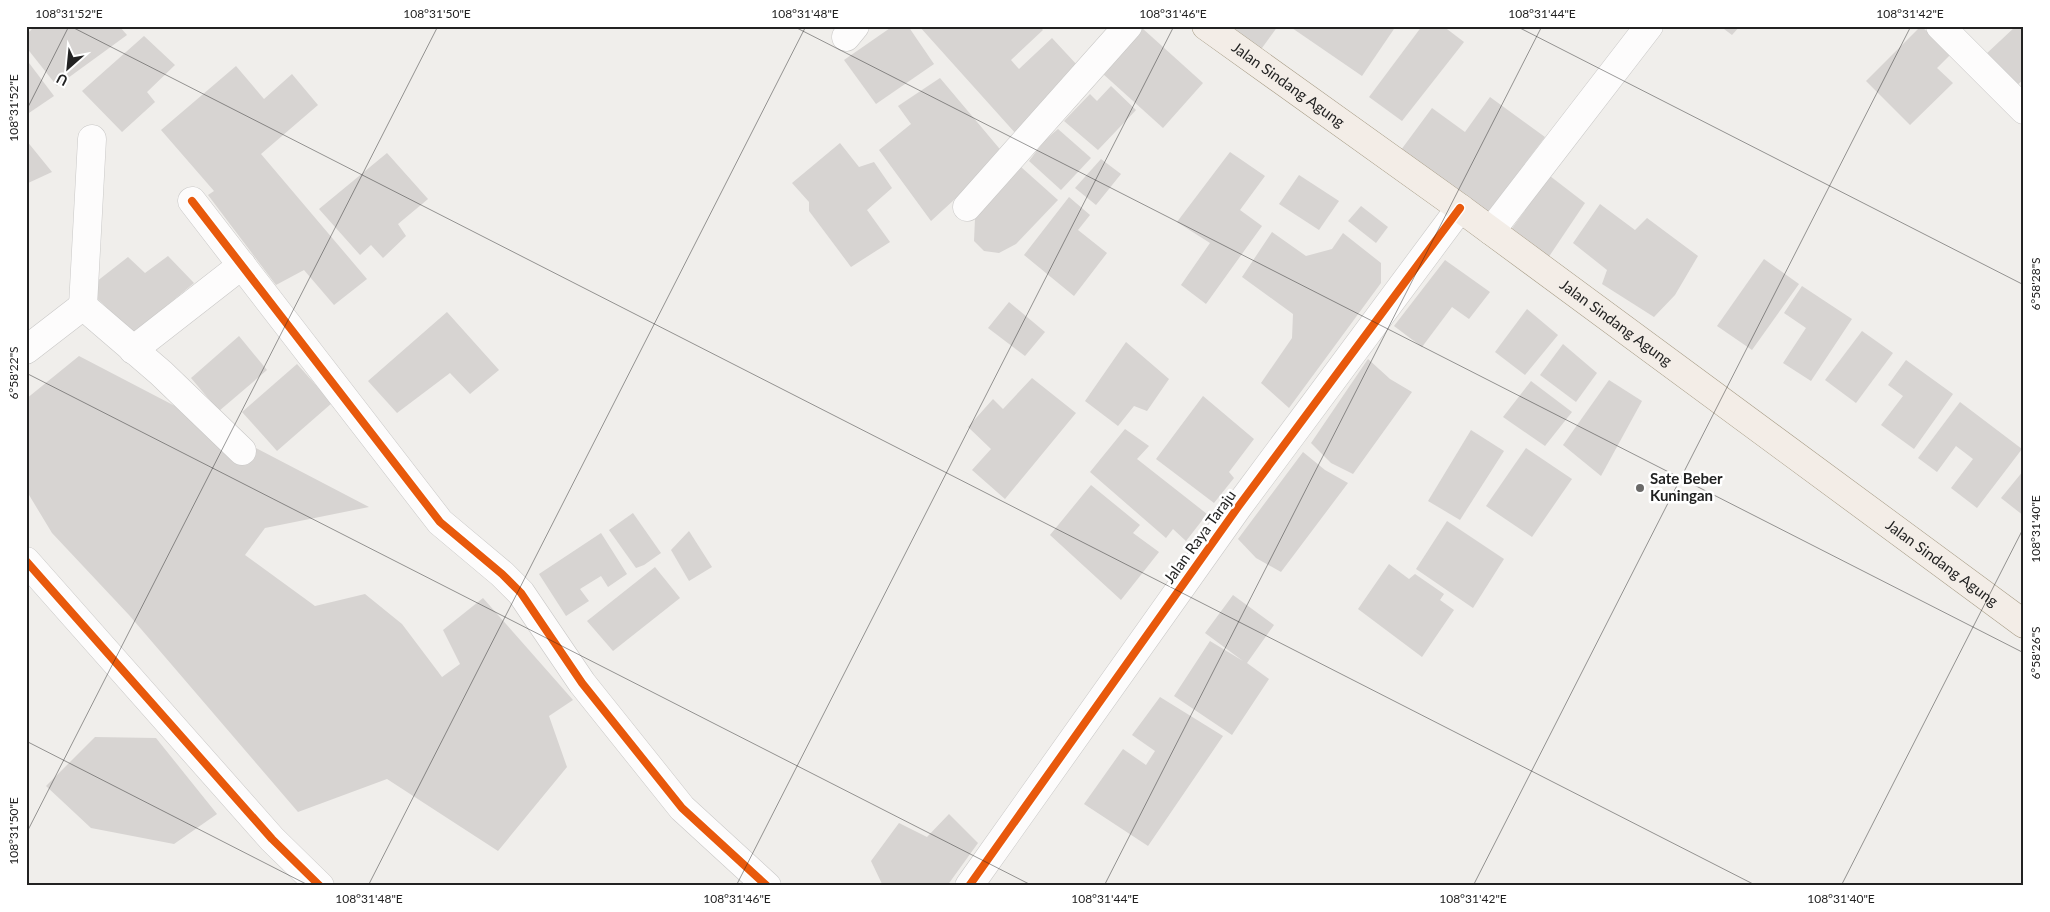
<svg xmlns="http://www.w3.org/2000/svg" width="2050" height="912" font-family="Lato,sans-serif">
<rect width="100%" height="100%" fill="#f0eeeb"/>
<g fill="#d7d4d2">
<polygon points="35,26 119,26 127,35 57,86 26,47 26,35"/>
<polygon points="893,26 908,26 934,64 876,104 844,60"/>
<polygon points="919,26 1039,26 1043,30 1011,60 1019,69 1052,38 1078,66 1017,135"/>
<polygon points="1205,26 1278,26 1254,59"/>
<polygon points="1293,26 1396,26 1362,76 1292,28"/>
<polygon points="1422,26 1443,26 1464,42 1402,121 1369,97"/>
<polygon points="1720,26 1740,26 1732,35"/>
<polygon points="1921,26 1951,54 1937,68 1953,83 1910,125 1866,81"/>
<polygon points="2016,26 2024,26 2024,79 2015,87 1985,55"/>
<polygon points="1142,28 1203,83 1163,128 1102,73"/>
<polygon points="144,36 175,65 147,92 155,102 122,132 82,91"/>
<polygon points="26,59 54,96 26,115"/>
<polygon points="236,66 264,99 292,74 318,105 261,154 367,279 334,305 304,270 276,285 208,195 214,191 161,130"/>
<polygon points="940,78 1004,154 931,221 879,150 911,124 898,106"/>
<polygon points="1111,86 1136,110 1098,150 1064,121 1090,94 1097,101"/>
<polygon points="1490,97 1545,137 1485,216 1398,154 1432,108 1465,132"/>
<polygon points="1058,129 1091,158 1061,190 1029,161 1045,140"/>
<polygon points="26,140 52,172 26,184"/>
<polygon points="840,143 859,167 874,162 892,188 867,210 890,242 851,267 809,211 809,202 792,183"/>
<polygon points="1230,152 1265,176 1240,210 1262,226 1206,304 1181,285 1210,243 1177,222"/>
<polygon points="387,153 428,199 398,224 406,236 383,258 371,245 360,255 319,209"/>
<polygon points="1101,159 1121,174 1096,205 1075,188"/>
<polygon points="1021,167 1058,200 1016,244 999,253 984,251 974,241 975,219"/>
<polygon points="1299,175 1339,201 1319,230 1279,204"/>
<polygon points="1550,176 1585,203 1544,264 1505,238"/>
<polygon points="1069,197 1090,215 1078,230 1107,253 1074,296 1024,255"/>
<polygon points="1600,204 1635,230 1647,218 1698,256 1675,295 1654,317 1602,284 1607,270 1573,243"/>
<polygon points="1361,206 1388,227 1376,243 1348,221"/>
<polygon points="1272,232 1306,256 1332,249 1343,233 1381,263 1381,283 1289,408 1261,383 1292,338 1293,314 1242,277"/>
<polygon points="168,256 194,283 134,333 87,289 128,257 145,273"/>
<polygon points="1764,259 1799,284 1752,350 1717,326"/>
<polygon points="1445,260 1490,292 1469,319 1452,307 1422,347 1394,326"/>
<polygon points="1802,286 1852,319 1811,381 1783,363 1806,328 1784,313"/>
<polygon points="1009,302 1045,332 1025,356 988,328"/>
<polygon points="1527,309 1558,335 1525,375 1495,352"/>
<polygon points="447,312 499,370 470,394 450,373 397,413 368,381"/>
<polygon points="1862,331 1893,353 1856,403 1825,380"/>
<polygon points="239,336 267,370 219,411 191,378"/>
<polygon points="1126,342 1169,379 1147,411 1134,406 1118,426 1085,401"/>
<polygon points="1563,344 1597,373 1576,402 1540,375"/>
<polygon points="79,356 369,507 265,528 245,555 315,606 365,594 402,624 442,677 460,664 443,630 483,598 573,700 549,716 567,767 498,851 387,779 298,812 129,615 52,533 26,490 26,399"/>
<polygon points="1368,359 1390,379 1412,392 1353,474 1331,463 1311,443"/>
<polygon points="1906,360 1953,394 1914,449 1881,425 1903,396 1888,385"/>
<polygon points="297,364 332,403 277,451 242,412"/>
<polygon points="1032,378 1076,413 1005,499 972,470 991,449 968,427 993,399 1003,409"/>
<polygon points="1609,380 1642,401 1601,476 1563,445"/>
<polygon points="1531,381 1572,412 1545,446 1503,417"/>
<polygon points="1203,396 1254,439 1229,472 1234,478 1214,503 1156,459"/>
<polygon points="1960,402 2022,449 1977,508 1951,488 1973,459 1956,446 1937,472 1918,458"/>
<polygon points="1125,429 1149,446 1137,459 1207,514 1186,541 1173,529 1166,538 1090,472"/>
<polygon points="1471,430 1504,451 1460,520 1428,501"/>
<polygon points="1526,448 1572,479 1532,537 1486,506"/>
<polygon points="1303,452 1325,470 1348,483 1281,572 1256,558 1238,539"/>
<polygon points="2024,470 2024,516 2001,498"/>
<polygon points="1091,485 1140,525 1133,533 1159,552 1121,600 1050,535"/>
<polygon points="633,513 661,553 644,565 636,568 609,530"/>
<polygon points="1447,521 1504,559 1473,608 1416,569"/>
<polygon points="689,531 712,567 689,581 671,550"/>
<polygon points="601,533 627,574 608,587 601,576 580,589 589,601 566,616 539,574"/>
<polygon points="1389,564 1409,579 1415,574 1444,594 1440,600 1454,610 1422,657 1358,609"/>
<polygon points="655,567 680,598 613,651 587,621"/>
<polygon points="1233,595 1274,625 1247,663 1269,679 1232,735 1174,696 1210,641 1243,661 1205,633"/>
<polygon points="1160,697 1223,736 1148,846 1084,804 1123,749 1146,765 1155,751 1132,735"/>
<polygon points="95,737 156,738 217,814 174,844 91,828 46,786"/>
<polygon points="949,814 978,843 947,886 883,886 871,861 899,823 927,837"/>
</g>
<g fill="none" stroke-linecap="round" stroke-linejoin="round">
<g stroke="#c9c8c7" stroke-width="29">
<g id="street">
<polyline points="1940,26 2024,110"/>
<polyline points="846,37 855,26"/>
<polyline points="192,201 440,522 502,574 521,593 582,683 682,808 767,886"/>
<polyline points="967,207 1128,26"/>
<polyline points="1491,231 1649,26"/>
<polyline points="83,306 92,139"/>
<polyline points="26,350 83,306 161,373 242,451"/>
<polyline points="133,350 242,265"/>
<polyline points="26,561 272,839 320,886"/>
<polyline points="969,886 1238,507 1460,208"/>
</g>
</g>
<g stroke="#a79c86" stroke-width="29">
<g id="primary">
<path id="s1" d="M1206,26L1460,208L2024,624"/>
</g>
</g>
<use href="#street" stroke="#fdfcfc" stroke-width="28"/>
<use href="#primary" stroke="#f3ede7" stroke-width="28"/>
<g stroke="#fff" stroke-width="11">
<g id="cycleway">
<polyline points="192,201 440,522 502,574 521,593 582,683 682,808 767,886"/>
<polyline points="26,561 272,839 320,886"/>
<polyline points="969,886 1238,507 1460,208"/>
</g>
</g>
<use href="#cycleway" stroke="#e8590c" stroke-width="8"/>
</g>
<path fill="none" stroke="#222" stroke-width="1" stroke-opacity="0.45" d="M70,26L1757,886M793,26L2024,653M1516,26L2024,285M26,111L69,26M26,373L1033,886M26,741L310,886M26,834L438,26M368,886L806,26M736,886L1174,26M1104,886L1542,26M1473,886L1911,26M1841,886L2024,527"/>
<circle fill="#6a6968" stroke="#fff" stroke-width="2" cx="1640" cy="488" r="5"/>
<g text-anchor="middle" stroke-width="5" stroke-linejoin="round" paint-order="stroke">
<g font-size="15" fill="#222" stroke="#fff">
<text dy="5" stroke="none"><textPath href="#s1" startOffset="101">Jalan Sindang Agung</textPath></text>
<text dy="5" stroke="none"><textPath href="#s1" startOffset="506">Jalan Sindang Agung</textPath></text>
<text transform="translate(1200 537) rotate(-54)" y="5">Jalan Raya Taraju</text>
<text dy="5" stroke="none"><textPath href="#s1" startOffset="911">Jalan Sindang Agung</textPath></text>
</g>
<g font-size="15" font-weight="bold" fill="#222" stroke="#fff" text-anchor="start">
<text x="1650" y="484">Sate Beber<tspan x="1650" dy="17">Kuningan</tspan></text>
</g>
</g>
<rect width="2050" height="912" fill="none" stroke="#ffffff" stroke-width="55"/>
<g transform="translate(68 68) rotate(207)" stroke="#ffffff" stroke-width="4" paint-order="stroke">
<path d="M0-4L9 19L0 12L-9 19Z" fill="#222222"/>
<text y="-8" font-size="14" font-weight="bold" text-anchor="middle" fill="#222222">U</text>
</g>
<rect x="28" y="28" width="1994" height="856" fill="none" stroke="#222" stroke-width="2"/>
<g font-size="12" text-anchor="middle" fill="#222">
<text x="69" y="18">108°31'52"E</text>
<text x="437" y="18">108°31'50"E</text>
<text x="805" y="18">108°31'48"E</text>
<text x="1173" y="18">108°31'46"E</text>
<text x="1542" y="18">108°31'44"E</text>
<text x="1910" y="18">108°31'42"E</text>
<text transform="translate(14 108) rotate(-90)" y="4">108°31'52"E</text>
<text transform="translate(2036 284) rotate(-90)" y="4">6°58'28"S</text>
<text transform="translate(14 373) rotate(-90)" y="4">6°58'22"S</text>
<text transform="translate(2036 529) rotate(-90)" y="4">108°31'40"E</text>
<text transform="translate(2036 653) rotate(-90)" y="4">6°58'26"S</text>
<text transform="translate(14 831) rotate(-90)" y="4">108°31'50"E</text>
<text x="369" y="903">108°31'48"E</text>
<text x="737" y="903">108°31'46"E</text>
<text x="1105" y="903">108°31'44"E</text>
<text x="1473" y="903">108°31'42"E</text>
<text x="1841" y="903">108°31'40"E</text>
</g>
</svg>
